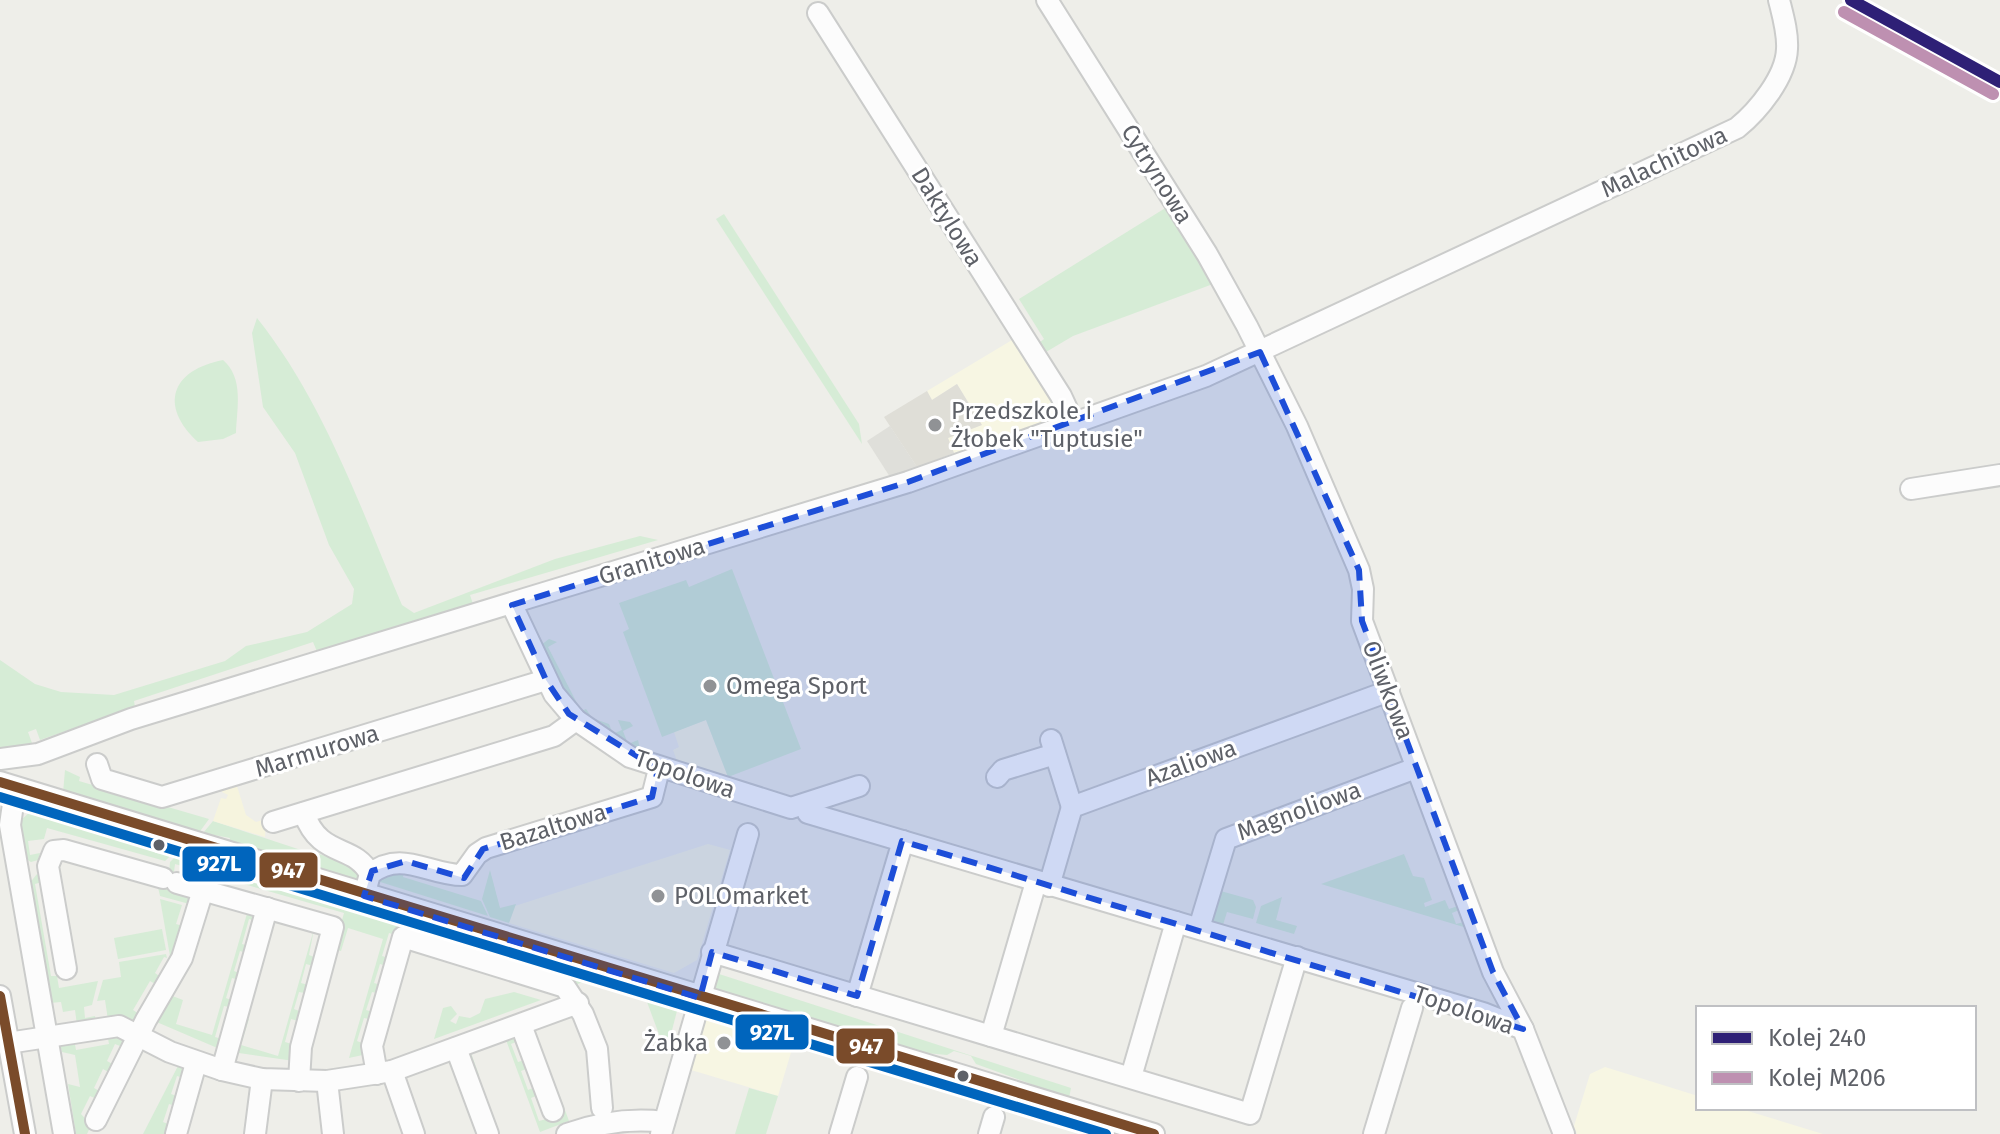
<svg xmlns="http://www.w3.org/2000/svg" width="2000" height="1134" font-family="'Fira Sans',sans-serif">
<rect width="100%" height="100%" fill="#eeeee9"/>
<g fill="#f7f6e3">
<polygon points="1012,340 1055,407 1051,420 954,453 948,438 981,425 980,422 957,384 932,400 927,391"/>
<polygon points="706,720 728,777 723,779 679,766 673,750 679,747 674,732"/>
<polygon points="708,844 730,850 697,960 674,973 509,923 515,906"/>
<polygon points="708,1014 795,1039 778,1096 691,1070"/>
<polygon points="1605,1067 1698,1096 1698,1108 1738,1108 1823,1134 1577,1134 1574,1126 1590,1074"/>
</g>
<polygon fill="#dfdfda" points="890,426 917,467 890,477 867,441"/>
<polygon fill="#dfded7" points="957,384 982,425 948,438 954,453 917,467 884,417 927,391 932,400"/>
<g fill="#d6ecd6">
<polygon points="1167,207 1213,284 1073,336 1046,352 1039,343 1044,339 1019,299"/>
<polygon points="724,214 859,424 862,444 716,219"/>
<path d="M257,318C324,402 360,507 402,605L414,613L555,559L640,536L658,540L470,595L474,607L318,654L313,642L134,701L135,707L40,740L36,729L28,732L32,743L0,749V660L35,684L61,692L114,695L225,661L246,646L307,632L352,604L354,589L329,545L295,453L263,407L252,333Z"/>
<path d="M223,360C244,378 237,408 236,433L223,439L198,442C158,405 172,370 223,360Z"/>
<polygon points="732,569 801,749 728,777 706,720 662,737 623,632 629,629 619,603 686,580 689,587"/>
<polygon points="549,639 557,642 548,647 581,711 586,709 592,718 609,724 613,734 622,730 618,720 630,722 633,726 623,731 628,744 638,740 640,749 634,749 580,711 564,692 541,645"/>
<polygon points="65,770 80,777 79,781 209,819 198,834 63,793"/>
<polygon points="50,808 170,856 165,861 47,828 44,839 28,841 30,855 40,853 38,860 31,862 23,857 20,821 31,811"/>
<polygon points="213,821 310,853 311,851 358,868 360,878 354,884 229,843 230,838 203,833"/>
<polygon points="1404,854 1413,876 1424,878 1432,900 1424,903 1425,907 1445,900 1449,909 1458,906 1459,910 1452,913 1456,924 1464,922 1467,928 1321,884"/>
<polygon points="175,857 590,979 573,986 389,933 382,956 392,959 390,967 380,964 374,983 384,986 382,994 372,992 366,1010 376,1013 374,1020 364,1018 357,1041 367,1045 367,1054 349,1058 383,939 348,928 341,951 334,949 344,913 175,864 172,888 191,895 193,905 160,896 157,883 168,886 170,862"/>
<polygon points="490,870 500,908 516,904 509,923 490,917 482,899"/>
<polygon points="404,872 403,877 481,901 488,916 374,880 385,873"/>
<polygon points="37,874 45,881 35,884 51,976 57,976 59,988 98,981 92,1005 84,1007 85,1018 95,1016 96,1022 77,1025 75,1010 63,1012 61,1002 50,1003 29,884"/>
<polygon points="1217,890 1253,900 1256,907 1253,919 1227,912 1222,928 1210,921"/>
<polygon points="1282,897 1276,920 1297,926 1294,934 1256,923 1261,906"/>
<polygon points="160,899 182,905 176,924 186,927 175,959 170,956"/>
<polygon points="248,910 256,913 259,922 249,919 242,944 252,947 250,954 240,951 234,971 244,975 242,981 232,978 226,998 236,1002 234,1008 224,1006 215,1037 225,1040 222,1050 152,1020 167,994 183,1000 176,1024 212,1035"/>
<polygon points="162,929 166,950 118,959 114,938"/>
<polygon points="314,929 309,955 319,959 317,967 306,964 301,983 312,986 310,994 299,992 294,1009 304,1013 302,1022 291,1019 285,1042 295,1045 294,1061 232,1052 242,1017 249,1019 241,1045 278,1056"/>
<polygon points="166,954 167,958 164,957 155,973 163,979 159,986 150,981 133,1010 142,1016 133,1023 108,1020 105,1000 97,1001 103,980 121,977 119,962"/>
<polygon points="716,973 1071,1088 1069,1098 976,1064 971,1056 954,1051 947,1055 915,1052 718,991 714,984"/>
<polygon points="514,992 541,1000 434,1039 443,1008 451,1006 457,1014 450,1021 456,1024 459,1016 470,1018 480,1013 485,999"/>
<polygon points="647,1002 677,1011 666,1053"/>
<polygon points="107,1033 125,1038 125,1048 115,1044 107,1061 116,1066 112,1074 103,1069 94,1088 103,1093 99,1100 90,1096 81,1114 91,1125 87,1134 76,1134 68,1084 80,1087 75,1055 62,1052 60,1044 74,1039 76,1050 109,1044"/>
<polygon points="515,1036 521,1040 511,1044 518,1062 528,1059 531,1067 521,1071 528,1090 538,1086 541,1094 531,1098 539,1121 550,1118 552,1094 558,1091 569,1121 540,1132 506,1040 471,1053 479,1075 473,1077 467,1059 469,1051"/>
<polygon points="179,1064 186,1067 187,1079 177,1076 171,1094 182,1098 179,1107 169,1104 163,1122 173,1126 171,1134 143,1134"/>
<polygon points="749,1088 778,1096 766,1134 735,1134"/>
</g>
<polygon fill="#f6f4de" points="236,783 246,815 256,822 266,819 265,837 213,821 221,798 226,799 228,795 222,792 224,787"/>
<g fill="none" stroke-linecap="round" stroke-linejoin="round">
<g stroke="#cbcccb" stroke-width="24">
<g id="minor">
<polyline points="1047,0 1207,254 1247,326 1297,426 1359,570 1363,589 1362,621 1493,972 1523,1029"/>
<polyline points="818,13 1061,396 1074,424"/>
<polyline points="1911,489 2000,475"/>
<polyline points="512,605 554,694 576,720 630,757 791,808 859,786"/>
<polyline points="1051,740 1072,807"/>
<path d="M0,759L38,754L131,719L908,482L1206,376L1737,128C1758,111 1786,77 1787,49C1788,33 1783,16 1779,0"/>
<polyline points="97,764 102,779 162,797 546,680"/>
<polyline points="997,777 1003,770 1055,754"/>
<polyline points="0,782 1154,1134"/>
<polyline points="14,797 10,825 64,1134"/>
<path d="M304,813C320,859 354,843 370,874"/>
<polyline points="808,813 1483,1013 1523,1029 1564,1134"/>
<polyline points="273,822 554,736 576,720"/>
<polyline points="177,883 333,927 301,1047 299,1081"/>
<polyline points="1049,886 1072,807 1389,691"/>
<path d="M364,896L370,874C401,849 429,875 462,875L477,854L486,848L652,797L659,769"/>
<polyline points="1199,928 1226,839 1416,768"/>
<polyline points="712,952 1250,1114 1297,957"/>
<polyline points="66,969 48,866 54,851 64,850 163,878"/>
<polyline points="0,996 25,1134"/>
<polyline points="857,996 903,841"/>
<polyline points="521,1025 553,1111"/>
<polyline points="991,1036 1036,882"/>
<polyline points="8,1043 119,1026 170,1052 222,1070 262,1079 327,1081 392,1071 578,1003"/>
<polyline points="456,1048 488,1134"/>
<polyline points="222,1070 267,908"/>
<polyline points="392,1071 414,1134"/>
<polyline points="377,1074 372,1046 403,937 565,987 583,1014 597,1049 602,1108"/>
<polyline points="1131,1077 1176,922"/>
<polyline points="327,1081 333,1134"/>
<polyline points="96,1120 146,1020 182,958 203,890"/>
<polyline points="176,1134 196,1063"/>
<polyline points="255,1134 262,1079"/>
<path d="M567,1134C598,1123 631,1118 664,1122"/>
<polyline points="661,1134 748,834"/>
<polyline points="840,1134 857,1077"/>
<polyline points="989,1134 994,1117"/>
<polyline points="1374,1134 1412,1008"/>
</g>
</g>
<use href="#minor" stroke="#fcfcfc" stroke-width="20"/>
<g stroke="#fff" stroke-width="16">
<g id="bus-1">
<polyline points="0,782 1154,1134"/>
<polyline points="0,996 25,1134"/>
</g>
</g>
<g stroke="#fff" stroke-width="16">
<polyline id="bus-2" points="0,797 1106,1134"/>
</g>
<use href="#bus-1" stroke="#7a4b2a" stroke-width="10"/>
<use href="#bus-2" stroke="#0065bd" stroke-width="10"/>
<g stroke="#fff" stroke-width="18">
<polyline id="rail-1" points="1851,0 2000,82"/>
</g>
<g stroke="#fff" stroke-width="18">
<polyline id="rail-2" points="1844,12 1993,94"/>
</g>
<use href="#rail-1" stroke="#2e2076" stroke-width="12"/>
<use href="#rail-2" stroke="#be90b1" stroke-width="12"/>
</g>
<path fill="#1d4ed8" fill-opacity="0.2" stroke="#1d4ed8" stroke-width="6" stroke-dasharray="16 10" stroke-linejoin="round" d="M1260,352L1359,570L1362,621L1493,972L1523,1029L902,841L857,996L712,952L700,998L364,896L372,871L406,861L464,878L483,849L652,797L658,769L569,714L546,680L512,605L908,482Z"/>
<g fill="#909295" stroke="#fff" stroke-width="3">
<circle cx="935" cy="425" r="8"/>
<circle cx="710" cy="686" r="8"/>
<circle cx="658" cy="896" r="8"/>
<circle cx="724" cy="1043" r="8"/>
</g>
<g fill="#5e6168" stroke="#fff" stroke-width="3">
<circle cx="159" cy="845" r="7"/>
<circle cx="963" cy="1076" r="7"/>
</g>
<g text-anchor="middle" stroke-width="6" stroke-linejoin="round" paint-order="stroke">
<g font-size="24" fill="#5e6168" stroke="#fff">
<text transform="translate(1664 162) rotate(-25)" y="8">Malachitowa</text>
<text transform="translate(1157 174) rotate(58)" y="8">Cytrynowa</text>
<text transform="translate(947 217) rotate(58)" y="8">Daktylowa</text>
<text transform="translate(652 561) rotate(-17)" y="8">Granitowa</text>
<text transform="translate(1388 690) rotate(69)" y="8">Oliwkowa</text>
<text transform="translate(317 751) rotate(-17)" y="8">Marmurowa</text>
<text transform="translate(1191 763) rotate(-20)" y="8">Azaliowa</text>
<text transform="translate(685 774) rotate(19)" y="8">Topolowa</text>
<text transform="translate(1299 811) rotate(-20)" y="8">Magnoliowa</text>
<text transform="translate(553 827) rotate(-17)" y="8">Bazaltowa</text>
<text transform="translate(1464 1010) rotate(19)" y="8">Topolowa</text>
</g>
<g font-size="24" fill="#5e6168" stroke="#fff" text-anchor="start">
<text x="951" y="419">Przedszkole i<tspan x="951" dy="28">Żłobek "Tuptusie"</tspan></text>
<text x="726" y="694">Omega Sport</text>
<text x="674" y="904">POLOmarket</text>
<text x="708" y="1051" text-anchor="end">Żabka</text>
</g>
</g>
<g stroke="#fff" stroke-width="3">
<rect x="181" y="845" width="76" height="38" rx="8" fill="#0065bd"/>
<rect x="258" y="851" width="61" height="38" rx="8" fill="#7a4b2a"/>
<rect x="734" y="1013" width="76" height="38" rx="8" fill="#0065bd"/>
<rect x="835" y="1027" width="61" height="38" rx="8" fill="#7a4b2a"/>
</g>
<g font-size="22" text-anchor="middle" font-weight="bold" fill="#fff">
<text x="219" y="871">927L</text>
<text x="288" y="878">947</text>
<text x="772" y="1040">927L</text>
<text x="866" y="1054">947</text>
</g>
<rect x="1696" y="1006" width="280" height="104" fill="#ffffff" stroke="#bfc0c3" stroke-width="2"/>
<rect x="1712" y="1032" width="40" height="12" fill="#2e2076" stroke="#bfc0c3" stroke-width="2"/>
<text x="1768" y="1046" font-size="24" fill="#5e6168">Kolej 240</text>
<rect x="1712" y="1072" width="40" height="12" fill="#be90b1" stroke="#bfc0c3" stroke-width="2"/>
<text x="1768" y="1086" font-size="24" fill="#5e6168">Kolej M206</text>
</svg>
